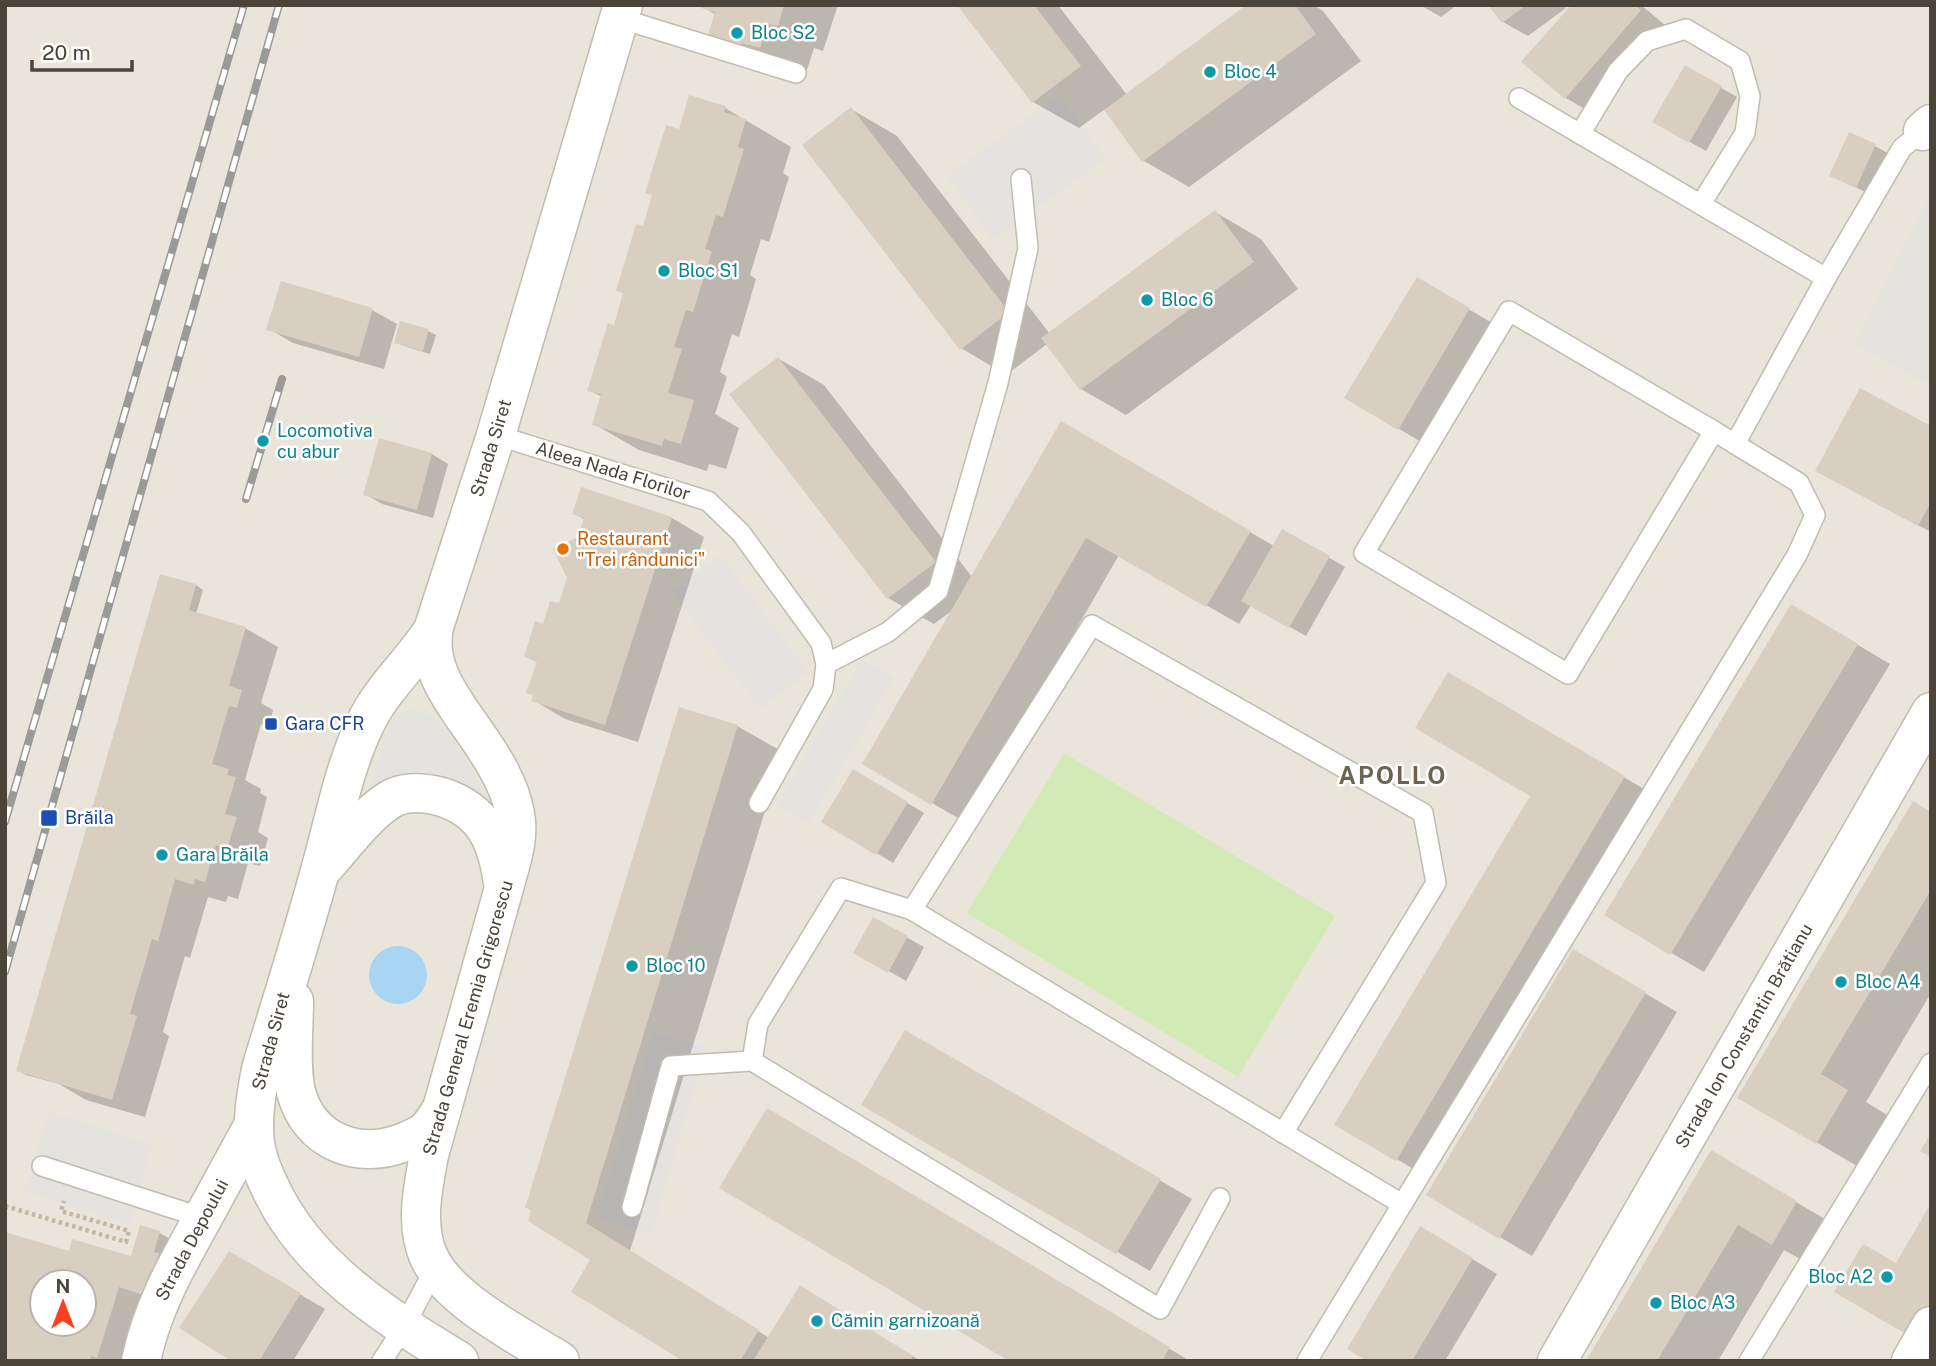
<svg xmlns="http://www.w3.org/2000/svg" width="1936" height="1366" font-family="'Public Sans',sans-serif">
<rect width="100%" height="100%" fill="#f6f3ec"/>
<path fill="#eae5da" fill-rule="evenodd" d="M5,5H1931V1361H5ZM42,1282H84V1324H42Z"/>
<polygon fill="#d2eab5" points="1064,753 1335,916 1238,1077 967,913"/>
<g fill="#e5e3e0">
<polygon points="1060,95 1106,159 993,240 947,176"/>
<polygon points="1929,198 1931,200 1931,386 1855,345"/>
<polygon points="720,555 809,672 760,709 671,592"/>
<polygon points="862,659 894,677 809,824 776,806"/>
<polygon points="414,710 422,711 433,716 449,731 499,817 362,808 390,726 395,718 406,711"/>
<polygon points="653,1032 706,1048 651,1234 597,1218"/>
<polygon points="48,1112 152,1144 130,1225 24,1191"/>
</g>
<circle fill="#a9d4f2" cx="398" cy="975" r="29"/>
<g fill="#0003" fill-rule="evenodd">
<polygon points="704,5 838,5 823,51 814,48 806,73 788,67 754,64 716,15 703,7"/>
<polygon points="959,5 1058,5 1127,95 1249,5 1314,5 1323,11 1361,61 1189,187 1144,161 1105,109 1079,128 1033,102"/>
<polygon points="1420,5 1457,5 1441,17"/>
<polygon points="1491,5 1565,5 1566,8 1528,36 1503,22"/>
<polygon points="1573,5 1641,5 1665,25 1590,112 1566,98"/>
<polygon points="1685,67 1737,97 1706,151 1654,122"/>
<polygon points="725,108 791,147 783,173 789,177 769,242 761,239 750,275 756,279 739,337 732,334 720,372 727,377 715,414 739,428 726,469 709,464 707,471 639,450 594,424 602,397 589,390 615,327 644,229 680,131"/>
<polygon points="851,109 897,136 1050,334 1215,212 1261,239 1298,289 1126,415 1081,389 1047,344 1006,375 961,348"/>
<polygon points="1875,146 1891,155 1873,196 1832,175"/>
<polygon points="1417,279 1494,324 1423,443 1347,398"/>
<polygon points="372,310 397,324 384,369 293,343 269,329"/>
<polygon points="428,331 436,335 430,354 404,346 396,342"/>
<polygon points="779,359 824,385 972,577 1062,423 1274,546 1283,531 1345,567 1306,636 1251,605 1239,624 1119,555 965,822 864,764 954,609 934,624 888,598 732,395"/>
<polygon points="1931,428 1931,532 1842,485"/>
<polygon points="380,440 432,454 448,464 433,518 382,504 365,494"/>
<polygon points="582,489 672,518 704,537 638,742 565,719 533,700 538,663 526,656 544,626 560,605 585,520 574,513"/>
<polygon points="196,585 203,590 196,614 245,628 278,647 261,703 273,710 269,726 261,724 245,780 261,789 260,793 267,797 258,832 268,838 260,866 248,863 238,899 228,896 226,902 208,897 190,958 185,956 163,1032 169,1036 145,1117 86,1100 59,1084 26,1075 18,1070"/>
<polygon points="1792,606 1890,664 1704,972 1606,915"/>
<polygon points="1449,675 1656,796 1429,1178 1337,1124 1532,796"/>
<polygon points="737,726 783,752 630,1251 771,1339 801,1288 921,1361 687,1361 593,1259 527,1207"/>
<polygon points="854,771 924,813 893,863 824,821"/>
<polygon points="1931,814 1931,993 1866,1102 1892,1118 1862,1169 1739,1097"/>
<polygon points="874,919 924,947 906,981 856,952"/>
<polygon points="1573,951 1677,1012 1532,1256 1428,1194"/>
<polygon points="906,1032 1192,1199 1150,1271 864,1104"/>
<polygon points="800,1129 1190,1361 1012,1361"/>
<polygon points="1712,1153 1842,1229 1818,1269 1784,1250 1718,1361 1588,1361"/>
<path d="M141,1227L160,1233L192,1252L191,1273L178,1313L151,1304L134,1361H5V1234L70,1253L132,1258ZM42,1282H84V1324H42Z"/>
<polygon points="1446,1243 1497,1274 1445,1361 1370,1361"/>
<polygon points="229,1253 325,1309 293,1361 234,1361"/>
</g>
<g fill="#d8cfc1" fill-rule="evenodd">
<polygon points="702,5 784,5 778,26 768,24 760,48 742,43 740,49 707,39 715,12 701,8"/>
<polygon points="957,5 1034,5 1081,66 1032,103"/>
<polygon points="1246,5 1295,5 1316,34 1142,162 1104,110"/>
<polygon points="1488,5 1526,5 1502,23"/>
<polygon points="1571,5 1635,5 1641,10 1565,99 1521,62"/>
<polygon points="1685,65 1722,86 1689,143 1652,122"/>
<polygon points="689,95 726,106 724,112 746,119 738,147 744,149 723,217 716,215 705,249 712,251 693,312 686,310 674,347 682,349 668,393 694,400 681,444 664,439 662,446 592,425 601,394 587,391 608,323 614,325 623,293 616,291 636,224 643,226 652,195 645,193 666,125 679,129"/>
<polygon points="851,107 1009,312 960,350 802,145"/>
<polygon points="1849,132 1876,144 1856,188 1829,176"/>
<polygon points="1215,210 1254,262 1080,390 1041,338"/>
<polygon points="1417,277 1470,308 1398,430 1344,398"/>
<polygon points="281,281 373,308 359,357 266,330"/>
<polygon points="400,321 429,329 423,351 394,343"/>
<polygon points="778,357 936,562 887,599 729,394"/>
<polygon points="1860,388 1931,426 1931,502 1918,526 1815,471"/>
<polygon points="1061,421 1251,531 1206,607 1086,538 931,805 862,764"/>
<polygon points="379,438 432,453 417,510 363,495"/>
<polygon points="581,487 672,517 605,725 531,701 533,695 526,693 537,662 524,657 535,621 543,624 550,601 559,603 567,578 553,549 578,537 584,518 572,514"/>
<polygon points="1282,529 1330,556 1289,628 1241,601"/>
<polygon points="160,574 196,584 189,610 246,627 229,686 242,690 237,708 229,706 212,764 229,769 227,775 236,777 225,814 237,817 227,849 216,845 205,882 195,879 194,885 175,879 158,941 152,939 130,1014 137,1016 112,1100 16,1071"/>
<polygon points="1791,604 1858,644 1670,955 1604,915"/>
<polygon points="1448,672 1625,776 1396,1161 1334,1125 1530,796 1415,728"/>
<polygon points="679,707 738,725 586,1223 759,1330 740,1361 683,1361 571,1292 590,1260 528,1221 531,1209 525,1208"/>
<polygon points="853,769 908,802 876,855 821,822"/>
<polygon points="1913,801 1931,812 1931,890 1821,1074 1848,1090 1816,1144 1737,1098"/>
<polygon points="873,917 908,936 888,973 853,953"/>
<polygon points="1573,949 1646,992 1499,1239 1426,1195"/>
<polygon points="905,1030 1161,1179 1116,1254 861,1105"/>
<polygon points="767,1108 1170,1347 1162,1361 1009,1361 719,1188"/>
<polygon points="1931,1133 1931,1157 1920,1151"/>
<polygon points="1711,1150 1797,1201 1772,1245 1738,1225 1657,1361 1586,1361"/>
<polygon points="1931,1203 1931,1303 1911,1337 1834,1292 1863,1244 1896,1263"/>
<path d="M140,1225L160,1231L154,1252L159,1253L146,1296L119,1287L97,1358L91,1356L90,1361H5V1232L69,1251L72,1239L131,1256ZM42,1282H84V1324H42Z"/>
<polygon points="1420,1226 1473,1258 1412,1361 1367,1361 1347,1349"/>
<polygon points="229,1251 301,1293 259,1361 231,1361 179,1328"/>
<polygon points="800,1285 913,1356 910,1361 753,1361"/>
</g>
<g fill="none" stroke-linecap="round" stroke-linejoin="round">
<g stroke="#c2bbae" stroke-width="22">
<g id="service">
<polyline points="619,18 796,73"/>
<polyline points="1519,98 1826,278 1735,444 1714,431 1509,311 1364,553 1568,674 1714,431"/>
<polyline points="1580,134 1618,71 1647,41 1686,29 1740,61 1750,96 1745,133 1701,204"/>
<polyline points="1826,278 1902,148 1923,131"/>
<polyline points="496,435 708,501 741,533 821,643 826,664 823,689 759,803"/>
<polyline points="826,664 888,632 938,591 998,383 1028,248 1021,179"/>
<polyline points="912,910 1092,625 1423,813 1436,883 1283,1133"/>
<polyline points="752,1061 758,1024 841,888 912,910 1402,1204"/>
<polyline points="42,1166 203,1218"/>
<polyline points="632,1207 671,1066 752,1061 1160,1309 1220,1198"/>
<polyline points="382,1361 404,1327 435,1268"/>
<polyline points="1307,1361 1797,555 1815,515 1799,483 1735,444"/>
<polyline points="1749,1361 1931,1063"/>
</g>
</g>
<g stroke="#c2bbae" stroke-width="41">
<g id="minor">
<polyline points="1923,131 1931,124"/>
<path d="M141,1361C151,1311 175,1268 200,1223C218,1190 236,1157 254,1124"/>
<polyline points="1557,1361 1931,712"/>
<polyline points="1911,1361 1931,1326"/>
</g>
</g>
<g stroke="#c2bbae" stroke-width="41">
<g id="tertiary">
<path d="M433,630C433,637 432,644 433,651C435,674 450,696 462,714C483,744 509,778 515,814C520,839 510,865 504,888L429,1155C423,1187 415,1224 428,1255C446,1299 520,1336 560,1361"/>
<path d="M326,865C344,845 371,808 395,797C409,791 427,793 442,797C485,811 497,841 503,883"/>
<path d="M294,1001C294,1028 290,1066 296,1092C309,1141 357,1160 402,1143C410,1140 419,1136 426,1131C432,1125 437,1116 442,1109"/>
<path d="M459,1361C385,1316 305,1266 269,1185C263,1173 259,1162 256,1149C251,1123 256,1095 261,1069C281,1003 302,937 320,871C334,822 343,770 365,724C382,688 412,663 433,630L496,435L623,5"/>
</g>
</g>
<polyline stroke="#c4b79f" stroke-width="4.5" stroke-dasharray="3.5 3.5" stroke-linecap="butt" points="5,1206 126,1242 129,1231 61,1211 64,1201"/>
<use href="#service" stroke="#fff" stroke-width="19"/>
<use href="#minor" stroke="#fff" stroke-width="38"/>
<use href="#tertiary" stroke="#fff" stroke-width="38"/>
<g stroke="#9a9a9a" stroke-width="8">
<g id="rail">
<polyline points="246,499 282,379"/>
<polyline points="5,822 244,5"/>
<polyline points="5,972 279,5"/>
</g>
</g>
<use href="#rail" stroke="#fff" stroke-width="5" stroke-dasharray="16" stroke-linecap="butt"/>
</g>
<g fill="#0f9aa8" stroke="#fff" stroke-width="2.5">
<circle cx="737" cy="33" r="7"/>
<circle cx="1210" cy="72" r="7"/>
<circle cx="664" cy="271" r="7"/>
<circle cx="1147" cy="300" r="7"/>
<circle cx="263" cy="441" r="7"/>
<circle cx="162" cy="855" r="7"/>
<circle cx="632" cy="966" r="7"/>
<circle cx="1841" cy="982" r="7"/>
<circle cx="1887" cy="1277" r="7"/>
<circle cx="1656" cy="1303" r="7"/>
<circle cx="817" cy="1321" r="7"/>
</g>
<circle fill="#e8710a" stroke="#fff" stroke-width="2.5" cx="563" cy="549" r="7"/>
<g fill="#1a4fb4" stroke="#fff" stroke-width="2.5">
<rect x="264" y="717" width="14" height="14" rx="3.5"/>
<rect x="40" y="809" width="18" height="18" rx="3.5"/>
</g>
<g text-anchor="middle" stroke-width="5" stroke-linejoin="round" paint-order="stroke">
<g font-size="18" fill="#0d838f" stroke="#fff" text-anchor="start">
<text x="751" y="39">Bloc S2</text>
<text x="1224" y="78">Bloc 4</text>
<text x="678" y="277">Bloc S1</text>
<text x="1161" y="306">Bloc 6</text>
<text x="277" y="437">Locomotiva<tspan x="277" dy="21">cu abur</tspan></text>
<text x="176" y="861">Gara Brăila</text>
<text x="646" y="972">Bloc 10</text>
<text x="1855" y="988">Bloc A4</text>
<text x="1873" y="1283" text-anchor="end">Bloc A2</text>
<text x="1670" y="1309">Bloc A3</text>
<text x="831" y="1327">Cămin garnizoană</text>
</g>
<g font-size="18" fill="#4b4439" stroke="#fff">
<text transform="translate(491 448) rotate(-73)" y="6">Strada Siret</text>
<text transform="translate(613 471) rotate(17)" y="6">Aleea Nada Florilor</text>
<text transform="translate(468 1018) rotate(-74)" y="6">Strada General Eremia Grigorescu</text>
<text transform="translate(1744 1036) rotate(-60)" y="6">Strada Ion Constantin Brătianu</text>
<text transform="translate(271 1041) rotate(-75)" y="6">Strada Siret</text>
<text transform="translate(192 1240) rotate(-62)" y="6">Strada Depoului</text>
</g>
<g font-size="18" fill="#c56008" stroke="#fff" text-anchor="start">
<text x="577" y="545">Restaurant<tspan x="577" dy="21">"Trei rândunici"</tspan></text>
</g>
<g font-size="18" fill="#164399" stroke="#fff" text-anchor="start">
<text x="285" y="730">Gara CFR</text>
<text x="65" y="824">Brăila</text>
</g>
<g font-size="24" font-weight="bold" letter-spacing="2" fill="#6e6250" stroke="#fff">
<text x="1393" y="784">APOLLO</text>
</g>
</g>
<rect width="1936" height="1366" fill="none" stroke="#4b4439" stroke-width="14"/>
<g transform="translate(63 1303)"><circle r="33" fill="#ffffff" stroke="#b7b4b0" stroke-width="2"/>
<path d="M0-5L12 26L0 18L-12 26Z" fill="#fc3f1d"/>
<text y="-10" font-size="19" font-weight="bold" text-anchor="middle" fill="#4b4439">N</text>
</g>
<path d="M32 60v10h100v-10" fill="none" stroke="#4b4439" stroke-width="3.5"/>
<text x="42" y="60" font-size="21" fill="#4b4439" stroke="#ffffff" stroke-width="5" paint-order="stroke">20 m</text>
</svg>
